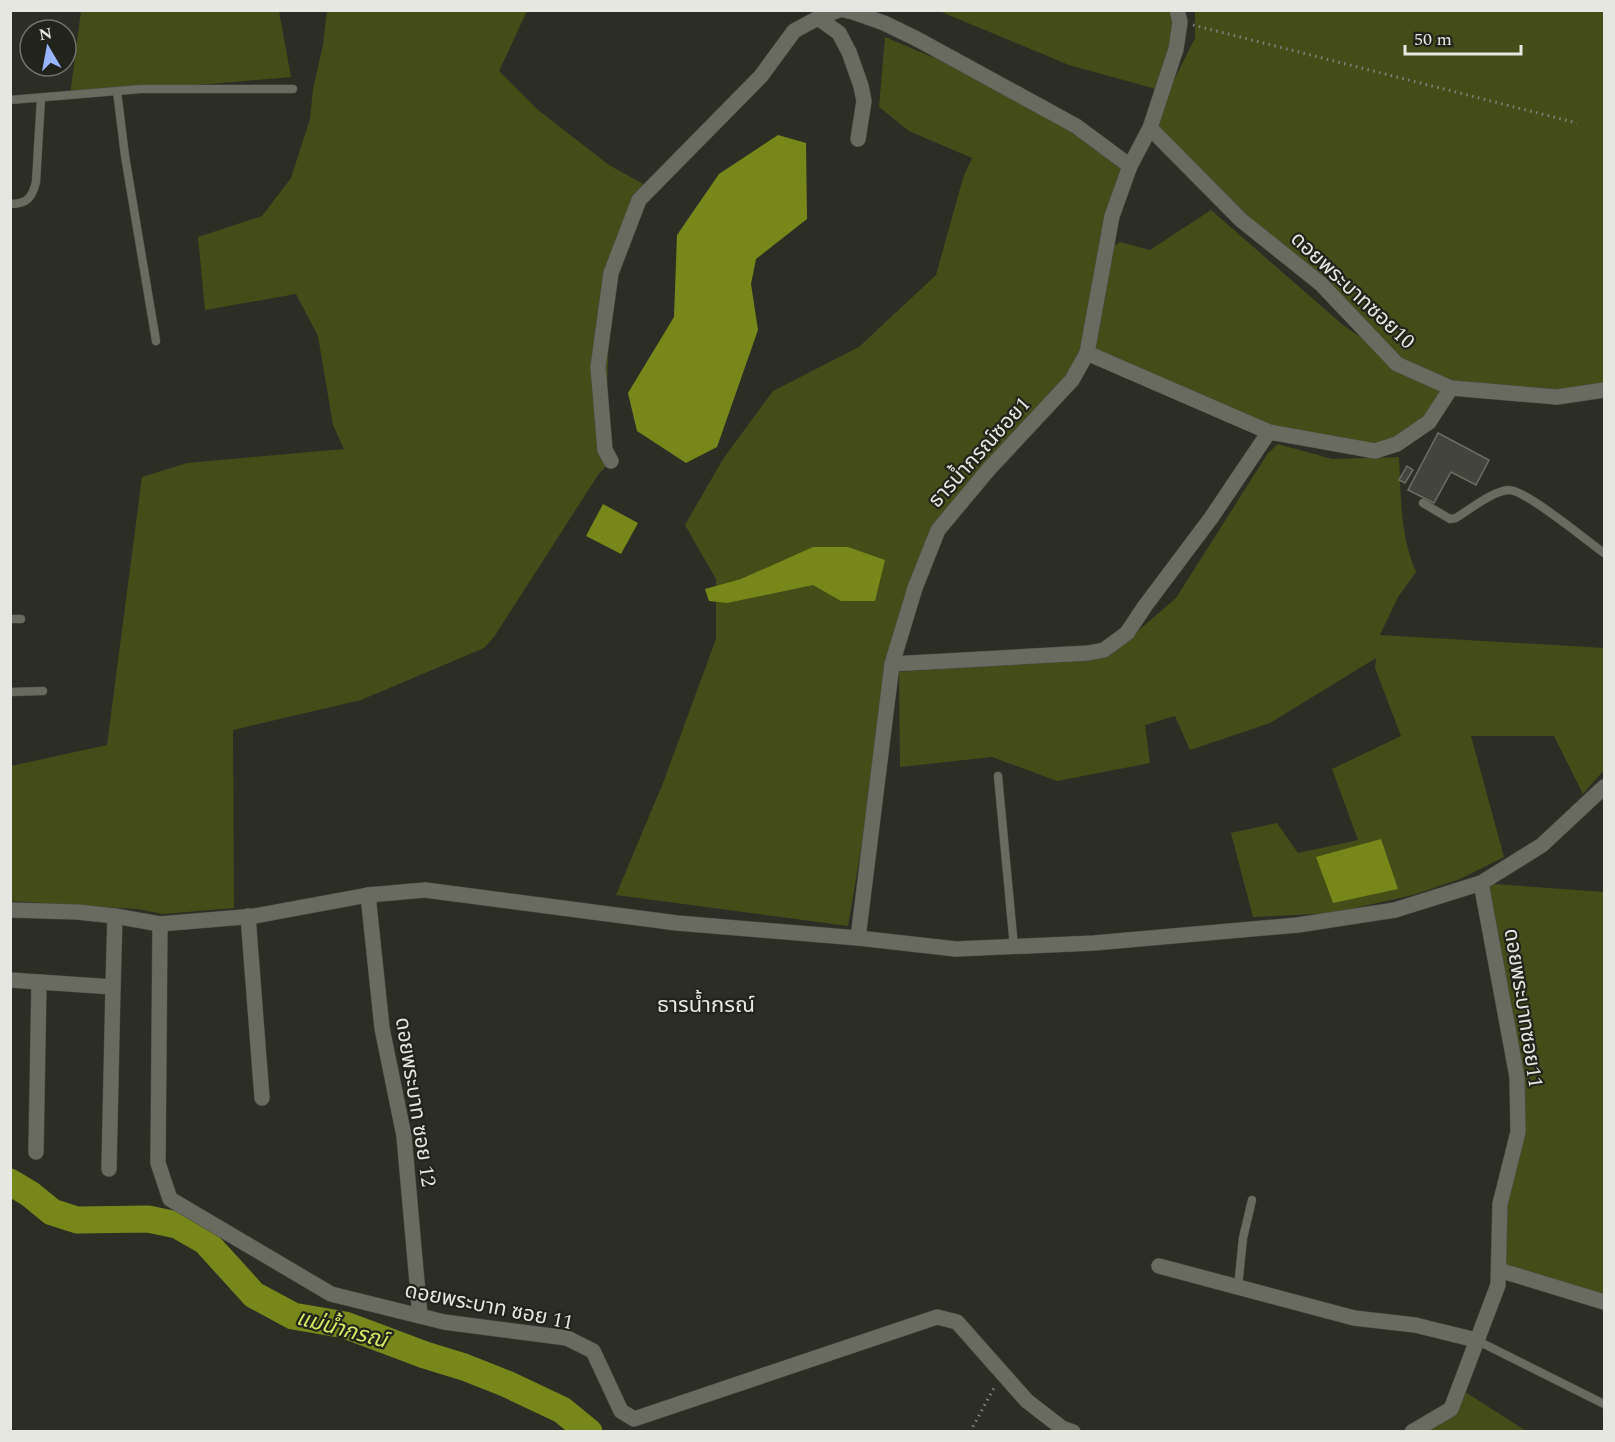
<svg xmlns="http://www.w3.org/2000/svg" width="1615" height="1442" font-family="Spectral,'Noto Sans Thai',serif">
<rect width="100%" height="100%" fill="#2c2e26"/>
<g fill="#444d18">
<polygon points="1177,10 1180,22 1156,89 1069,65 939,11"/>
<polygon points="81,11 279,11 291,77 70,96"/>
<polygon points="327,11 527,11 499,71 538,110 609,165 650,188 611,273 605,450 611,461 598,475 494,637 484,648 361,700 233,730 234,908 163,914 137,909 11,901 11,766 107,745 142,477 187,463 344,449 333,425 318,336 296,294 205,310 198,237 262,216 291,178 310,119 313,89 323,45"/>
<polygon points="1195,11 1604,11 1604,390 1557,397 1451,388 1429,422 1386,449 1269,432 1087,353 938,530 892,664 848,926 616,895 663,783 716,639 716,579 685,525 723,459 773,391 859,347 936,275 963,178 972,158 909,131 879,107 885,37 996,84 1130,166 1106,252 1120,242 1150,250 1211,210 1343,325 1394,361 1150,128 1195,38"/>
<path d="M1278,444L1332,459L1399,457C1401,496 1400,536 1416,572L1398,597L1380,635L1604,648V770L1583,794L1554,736H1471L1504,857L1460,879L1413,895L1333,913L1253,917L1231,833L1277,823L1298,853L1358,840L1332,769L1401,736L1375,668L1376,658L1270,723L1190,750L1175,716L1145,725L1150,763L1057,781L992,757L900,767L899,672L1108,657L1176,598L1268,453Z"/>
<polygon points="1481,883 1604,892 1604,1302 1499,1270 1500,1204 1518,1132"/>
<polygon points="1459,1388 1526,1431 1412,1432 1451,1409"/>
</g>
<g fill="#78871a">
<polygon points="778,135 806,143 807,219 756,259 751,284 758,330 717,447 686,463 637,431 628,393 674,317 677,235 719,174"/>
<polygon points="603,504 638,523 621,554 586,536"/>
<polygon points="813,547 848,547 885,560 875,601 841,601 813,585 727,603 709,601 705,589 741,579"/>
<polygon points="1381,839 1398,889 1333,903 1316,857"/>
</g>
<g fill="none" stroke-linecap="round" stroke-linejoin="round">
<polyline stroke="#78871a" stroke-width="27" points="10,1182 30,1194 52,1212 77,1220 148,1219 177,1225 205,1241 254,1295 293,1316 345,1325 425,1355 464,1367 507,1384 562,1410 589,1432"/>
</g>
<g fill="#43453d" stroke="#6b6e64" stroke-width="1.5">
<polygon points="1438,433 1489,460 1476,485 1451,472 1434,503 1408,490"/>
<polygon points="1407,466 1413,470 1405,483 1399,480"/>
</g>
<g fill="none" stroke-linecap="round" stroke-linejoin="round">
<g stroke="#4b4c46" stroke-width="9">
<g id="lane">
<polyline points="117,91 125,156 156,341"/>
<polyline points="10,100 141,89 293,89"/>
<path d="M10,204C27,204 32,198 36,182L41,98"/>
<path d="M1423,503L1450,519L1456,518C1469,510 1494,490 1509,490C1526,490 1587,541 1604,553"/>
<polyline points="10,619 21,619"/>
<polyline points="10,692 43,691"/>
<polyline points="998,776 1014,947"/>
<polyline points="1238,1287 1243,1238 1252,1200"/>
<polyline points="1476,1340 1604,1404"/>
</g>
</g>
<g stroke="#4b4c46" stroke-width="16">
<g id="street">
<polyline points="844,10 853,12 884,23 917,39 1076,126 1130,166"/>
<polyline points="818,18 839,33 849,52 861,86 864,101 858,139"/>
<polyline points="1150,128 1241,220 1321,284 1397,364 1451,388 1557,397 1604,390"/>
<polyline points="1087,353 1269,432 1375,451 1397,444 1429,422 1451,388"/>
<polyline points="611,461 605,450 598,367 611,273 639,200 761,76 794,31 818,18 839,10"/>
<polyline points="892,664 1088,653 1104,650 1127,633 1145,606 1211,518 1269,432"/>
<polyline points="368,895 382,1028 404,1136 420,1316"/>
<polyline points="10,910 77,912 115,916 160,924 255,916 368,895 425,890 677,923 858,938 956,949 1094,943 1298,925 1395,910 1481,883 1542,845 1604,787"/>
<polyline points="248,916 262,1098"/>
<polyline points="160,924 158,1163 170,1199 331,1294 444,1322 567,1338 593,1351 621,1411 634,1419 937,1317 957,1322 1027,1401 1062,1428 1073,1432"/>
<polyline points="858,938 892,664 915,588 938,530 989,469 1072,380 1087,353 1112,216 1130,166 1150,128 1176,49 1180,22 1177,10"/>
<polyline points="10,980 113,987 115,916"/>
<polyline points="36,1152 39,982"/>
<polyline points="109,1169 113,987"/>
<polyline points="1159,1266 1354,1318 1415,1325 1476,1340"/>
<polyline points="1499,1270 1604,1302"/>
<polyline points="1412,1432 1451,1409 1498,1285 1500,1204 1518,1132 1517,1077 1481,883"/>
</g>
</g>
<g stroke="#7f817a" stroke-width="3" stroke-dasharray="1.5 4.5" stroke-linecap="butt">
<polyline points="1193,25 1577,123"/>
<polyline points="970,1432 995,1386"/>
</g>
<use href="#lane" stroke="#696b61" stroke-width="8"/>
<use href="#street" stroke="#696b61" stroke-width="15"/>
</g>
<g text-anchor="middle" stroke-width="4.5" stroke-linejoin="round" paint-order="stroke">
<g font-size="21" fill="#e6e7e1" stroke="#22241c">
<text transform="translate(1353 290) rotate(43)" y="7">ดอยพระบาทซอย10</text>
<text transform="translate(979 452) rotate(-48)" y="7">ธารน้ำกรณ์ซอย1</text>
<text transform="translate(1524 1008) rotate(81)" y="7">ดอยพระบาทซอย11</text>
<text transform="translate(416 1102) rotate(81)" y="7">ดอยพระบาท ซอย 12</text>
<text transform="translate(489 1306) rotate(11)" y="7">ดอยพระบาท ซอย 11</text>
</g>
<g font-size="22" fill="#e6e7e1" stroke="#22241c">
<text x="706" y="1012">ธารน้ำกรณ์</text>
</g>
<g font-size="22" font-style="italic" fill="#d2e965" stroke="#22241c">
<text transform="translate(342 1328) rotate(15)" y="8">แม่น้ำกรณ์</text>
</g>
</g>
<rect width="1615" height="1442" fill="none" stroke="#e6e7e1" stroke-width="24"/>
<g transform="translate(48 48) rotate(350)"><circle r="28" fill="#22241c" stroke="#70726b" stroke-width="1.5"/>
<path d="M0-4.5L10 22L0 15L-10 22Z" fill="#99b5fd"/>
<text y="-9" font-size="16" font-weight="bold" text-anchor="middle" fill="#e6e7e1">N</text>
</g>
<path d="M1405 45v9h116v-9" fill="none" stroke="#e6e7e1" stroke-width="3"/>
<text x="1414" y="45" font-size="18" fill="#e6e7e1" stroke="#22241c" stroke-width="4.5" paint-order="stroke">50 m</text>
</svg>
